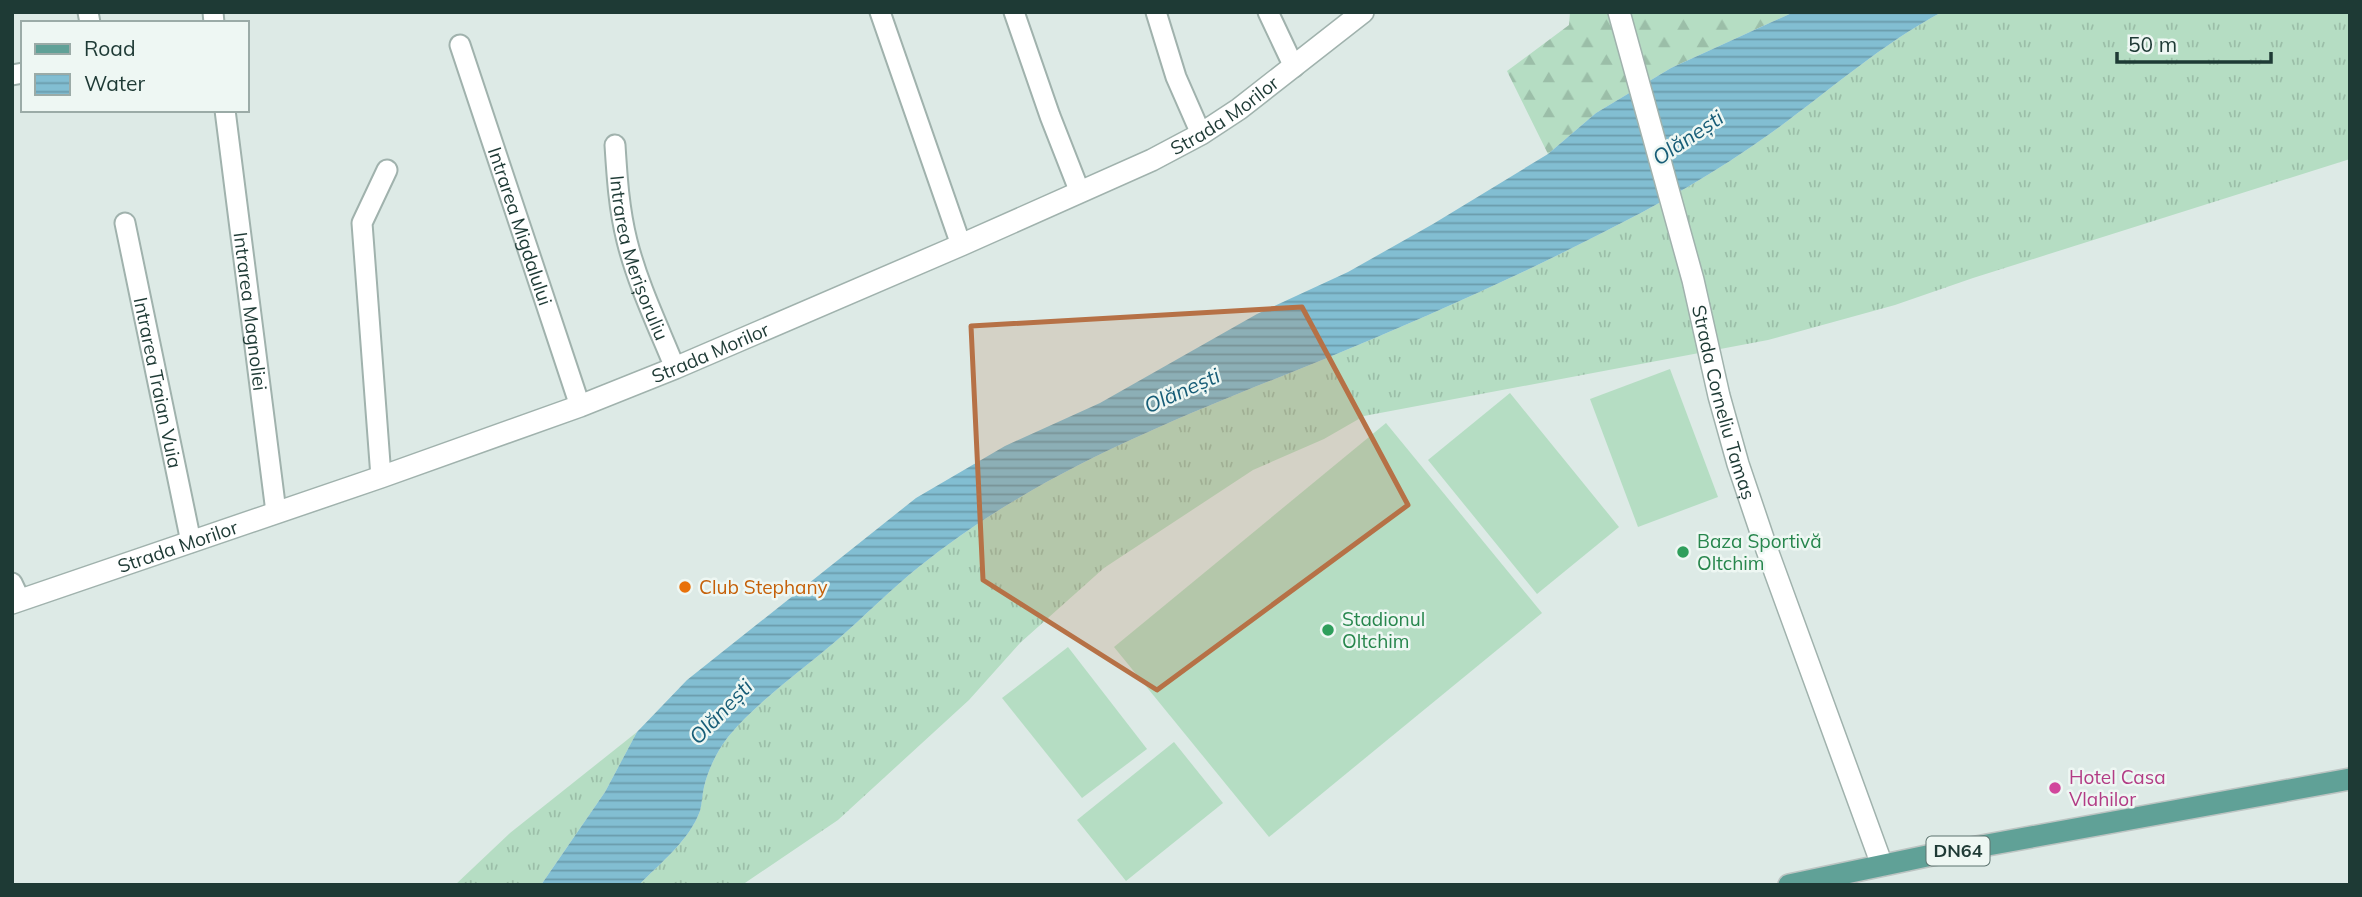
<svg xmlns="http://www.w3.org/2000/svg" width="2362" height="897" font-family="Mulish,sans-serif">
<defs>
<pattern id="grass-tufts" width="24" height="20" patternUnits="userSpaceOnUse" patternTransform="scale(1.75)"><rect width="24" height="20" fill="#b5ddc3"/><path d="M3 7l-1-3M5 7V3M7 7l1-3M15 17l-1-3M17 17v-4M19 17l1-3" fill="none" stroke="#9bbea8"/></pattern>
<pattern id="forest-firs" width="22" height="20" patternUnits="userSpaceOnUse" patternTransform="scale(1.75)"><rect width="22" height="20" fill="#b5ddc3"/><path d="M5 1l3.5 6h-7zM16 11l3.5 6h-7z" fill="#9bbea8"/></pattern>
<pattern id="water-rules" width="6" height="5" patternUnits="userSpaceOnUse" patternTransform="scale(1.75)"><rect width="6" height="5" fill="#82bed2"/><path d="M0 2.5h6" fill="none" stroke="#6a9bab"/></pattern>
</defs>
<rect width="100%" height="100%" fill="#ddeae6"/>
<g fill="url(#grass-tufts)">
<path d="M1942,12H2350V159L1973,278L1895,305L1768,340L1364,416L1324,439L1253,470L1104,568L1020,643L969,700L838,820L742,885H639C660,863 689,841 700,811C702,803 702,795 704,787C708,770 717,751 728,737C759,700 800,672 836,641C865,616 891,589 920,566C1040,469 1186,415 1327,358C1419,320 1510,280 1598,235C1658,205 1717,172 1771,133C1828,92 1880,45 1942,12Z"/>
<polygon points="637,732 605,792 541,885 455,885 510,833"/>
</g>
<polygon fill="url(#forest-firs)" points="1570,12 1794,12 1671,68 1596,113 1548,154 1507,71 1569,25"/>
<g fill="#b5ddc3">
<polygon points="1670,369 1718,497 1638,527 1590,399"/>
<polygon points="1510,393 1619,527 1537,594 1428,460"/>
<polygon points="1386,423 1542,613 1269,837 1114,647"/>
<polygon points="1068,647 1147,749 1082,798 1002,698"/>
<polygon points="1174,742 1223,803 1126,881 1077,820"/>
</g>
<path fill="url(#water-rules)" d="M1794,12H1942C1880,45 1828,92 1771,133C1717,172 1658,205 1598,235C1510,280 1419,320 1327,358C1186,415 1040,469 920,566C891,589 865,616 836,641C800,672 759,700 728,737C717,751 708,770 704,787C702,795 702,804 700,811C689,841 660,863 639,885H541L605,792L637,732L687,680L916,498L1005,446L1100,403L1257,314L1348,272L1433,224L1548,154L1596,113L1671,68Z"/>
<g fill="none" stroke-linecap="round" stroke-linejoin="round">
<g stroke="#a0b2ad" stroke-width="23">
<g id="minor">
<polyline points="88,12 90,23"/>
<polyline points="213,12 214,23"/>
<polyline points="880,12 961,245"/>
<polyline points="1014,12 1050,116 1079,190"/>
<polyline points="1156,12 1176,77 1201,134"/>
<polyline points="1268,12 1294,67"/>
<path id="s1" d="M460,45L580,406"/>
<polyline points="12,75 23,73"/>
<path id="s2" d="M225,110L276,512"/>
<path id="s3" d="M615,145C617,177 619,209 627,241C638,285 658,326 675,368"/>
<path id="s4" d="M125,223L191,542"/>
<polyline points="381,477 362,223 387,170"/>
<polyline points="12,583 20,600"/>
</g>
</g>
<g stroke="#a0b2ad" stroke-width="24">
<g id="tertiary">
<path id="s5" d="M1619,12L1693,280L1719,396L1738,464L1767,550L1882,865"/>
<path id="s6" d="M12,603L381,477L580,406L675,368L961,245L1152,160L1201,134L1239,109L1363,12"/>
</g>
</g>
<g stroke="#bcc4c2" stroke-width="24">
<polyline id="primary" points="1789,885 1927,856 2350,779"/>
</g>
<use href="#minor" stroke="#fff" stroke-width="19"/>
<use href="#tertiary" stroke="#fff" stroke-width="21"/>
<use href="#primary" stroke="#60a197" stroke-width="21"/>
</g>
<path fill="#b67146" fill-opacity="0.2" stroke="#b67146" stroke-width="5" stroke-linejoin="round" d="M1302,307L1408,505L1157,690L983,580L971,326Z"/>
<g fill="#2e9e5b" stroke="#eef7f3" stroke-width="2.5">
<circle cx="1683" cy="552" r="7"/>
<circle cx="1328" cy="630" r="7"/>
</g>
<circle fill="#e8710a" stroke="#eef7f3" stroke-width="2.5" cx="685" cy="587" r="7"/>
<circle fill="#d1479c" stroke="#eef7f3" stroke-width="2.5" cx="2055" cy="788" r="7"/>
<g text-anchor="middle" stroke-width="5" stroke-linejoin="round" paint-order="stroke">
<rect fill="#eef7f3" stroke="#5c736e" stroke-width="2" x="1926.5" y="836.5" width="63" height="29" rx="5"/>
<g font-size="18" font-weight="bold" fill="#1e3a35">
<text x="1958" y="857">DN64</text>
</g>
<g font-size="19" fill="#1e3a35" stroke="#eef7f3">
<text dy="7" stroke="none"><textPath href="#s6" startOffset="1309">Strada Morilor</textPath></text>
<text dy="7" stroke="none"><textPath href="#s1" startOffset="191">Intrarea Migdalului</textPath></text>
<text dy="7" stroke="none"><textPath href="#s3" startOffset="116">Intrarea Merișoruliu</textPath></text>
<text dy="7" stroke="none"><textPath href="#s2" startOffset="203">Intrarea Magnoliei</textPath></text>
<text dy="7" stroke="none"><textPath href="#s6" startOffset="742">Strada Morilor</textPath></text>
<text dy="7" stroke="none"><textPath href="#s4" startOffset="163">Intrarea Traian Vuia</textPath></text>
<text dy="7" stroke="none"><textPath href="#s5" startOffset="404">Strada Corneliu Tamaș</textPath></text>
<text dy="7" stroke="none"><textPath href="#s6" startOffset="175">Strada Morilor</textPath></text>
</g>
<g font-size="19" fill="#27864d" stroke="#eef7f3" text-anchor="start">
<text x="1697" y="548">Baza Sportivă<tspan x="1697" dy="22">Oltchim</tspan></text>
<text x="1342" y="626">Stadionul<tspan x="1342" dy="22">Oltchim</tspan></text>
</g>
<g font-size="19" fill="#c56008" stroke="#eef7f3" text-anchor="start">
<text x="699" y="594">Club Stephany</text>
</g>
<g font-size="19" fill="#b23c85" stroke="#eef7f3" text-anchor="start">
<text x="2069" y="784">Hotel Casa<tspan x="2069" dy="22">Vlahilor</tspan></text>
</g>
<g font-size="21" font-style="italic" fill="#175d77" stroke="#eef7f3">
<text transform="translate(1688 138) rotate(-34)" y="7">Olănești</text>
<text transform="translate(1182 391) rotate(-24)" y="7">Olănești</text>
<text transform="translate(721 712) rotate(-46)" y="7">Olănești</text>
</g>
</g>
<rect width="2362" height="897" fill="none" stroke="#1e3a35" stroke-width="28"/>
<rect x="21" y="21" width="228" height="91" fill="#eef7f3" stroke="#9baba7" stroke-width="2"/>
<rect x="35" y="44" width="35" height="10" fill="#60a197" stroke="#9baba7" stroke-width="2"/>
<text x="84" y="56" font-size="21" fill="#1e3a35">Road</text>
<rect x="35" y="74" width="35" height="21" fill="url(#water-rules)" stroke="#9baba7" stroke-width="2"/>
<text x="84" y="91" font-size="21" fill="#1e3a35">Water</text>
<path d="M2117 52v10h154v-10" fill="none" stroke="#1e3a35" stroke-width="3.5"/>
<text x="2128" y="52" font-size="21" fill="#1e3a35" stroke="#eef7f3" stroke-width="5" paint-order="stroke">50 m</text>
</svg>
